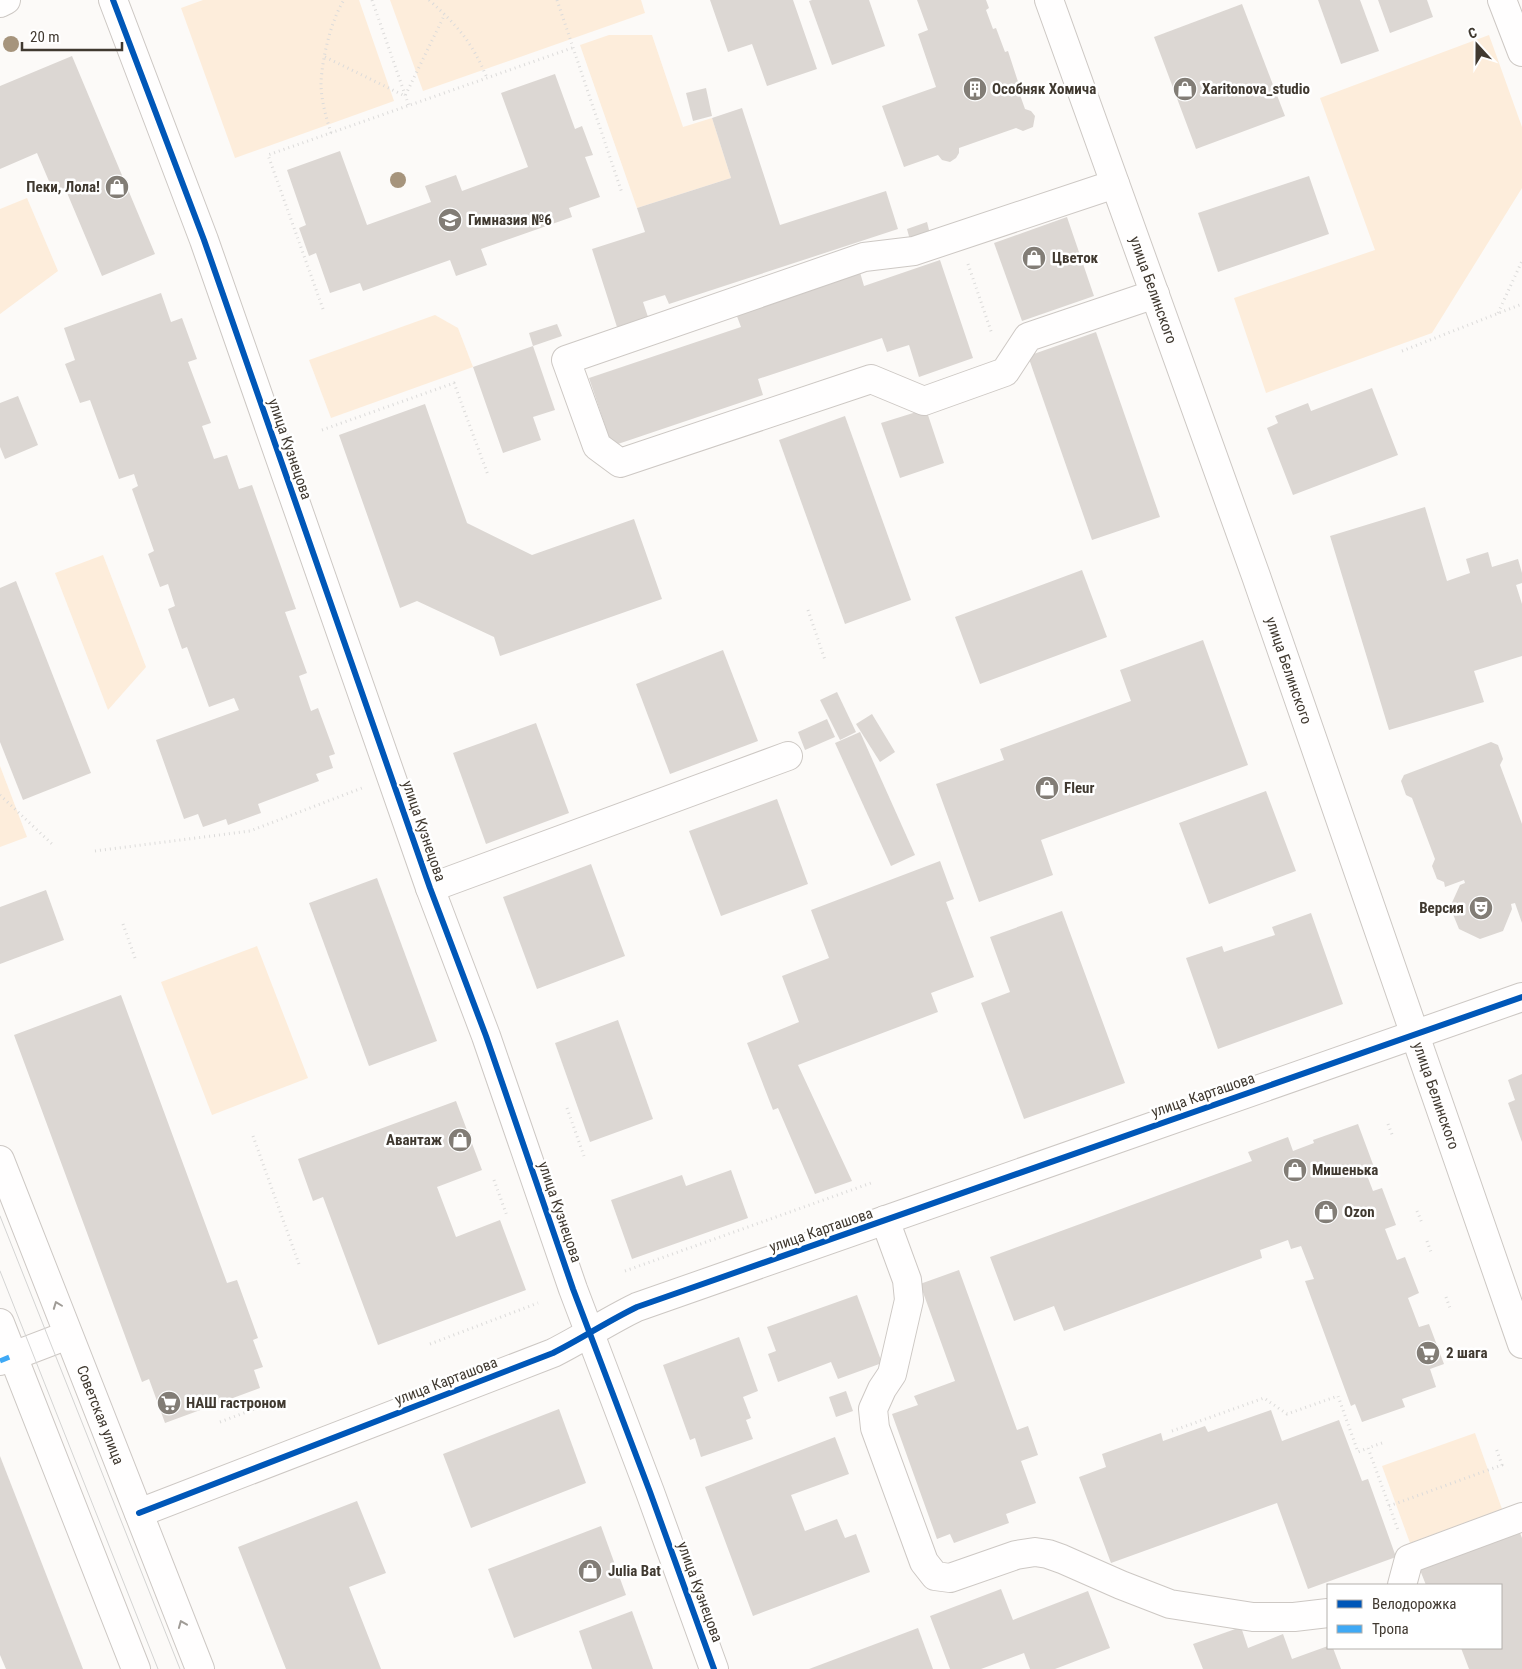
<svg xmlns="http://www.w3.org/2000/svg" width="1522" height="1669" font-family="'Roboto Condensed',sans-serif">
<rect width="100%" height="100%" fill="#fcfaf8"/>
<g fill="#fdeddb">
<polygon points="203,0 359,0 394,101 235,158 181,8"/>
<polygon points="390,0 641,0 645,13 423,91"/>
<polygon points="609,35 652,35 683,127 712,118 731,178 637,208 580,45"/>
<polygon points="1489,35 1522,127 1522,188 1432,333 1266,393 1234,298 1375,250 1320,98"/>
<polygon points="27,198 58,271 0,314 0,209"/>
<polygon points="435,315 458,328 473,367 331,418 309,360"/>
<polygon points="103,555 146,667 108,710 55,573"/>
<polygon points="0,766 27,837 0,847"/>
<polygon points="257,946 308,1078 212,1115 161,982"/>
<polygon points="1475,1433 1502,1509 1410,1543 1382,1466"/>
</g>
<g fill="#dcd7d3">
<polygon points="710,0 793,0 817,69 767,86 752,44 728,52"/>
<polygon points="812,0 869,0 885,46 832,65 809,1"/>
<polygon points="917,0 986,0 989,8 986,10 993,29 996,28 1005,52 1008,51 1021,91 1019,92 1025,109 1031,111 1035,116 1033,127 1023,131 1016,128 959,148 959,153 956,158 950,162 942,160 938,155 904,167 882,106 936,87 918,34 928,30"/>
<polygon points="1318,0 1360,0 1379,51 1341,64"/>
<polygon points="1378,0 1427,0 1433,17 1390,33"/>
<polygon points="1242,4 1285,116 1196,149 1154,37"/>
<polygon points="72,56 155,254 102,276 65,188 54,193 37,153 0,169 0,86"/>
<polygon points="555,74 575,129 582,126 593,155 585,157 600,197 569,208 572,217 481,249 487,265 456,276 450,260 363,291 360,283 330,293 316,253 309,256 299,228 306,225 287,170 340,151 367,225 431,202 425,186 456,175 462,191 528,167 501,93"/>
<polygon points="706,88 712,116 693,121 686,93"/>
<polygon points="742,108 780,225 886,191 898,229 669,304 665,295 643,302 648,317 617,327 592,249 645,232 637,208 731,178 712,118"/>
<polygon points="1309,176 1329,234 1218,272 1198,213"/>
<polygon points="1067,217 1094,296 1022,321 994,243"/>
<polygon points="927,222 930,234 910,240 907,229"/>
<polygon points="940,260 973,358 919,377 909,345 887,352 882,338 758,379 763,395 612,446 589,378 741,327 735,311 859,269 864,286"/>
<polygon points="161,293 171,322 182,318 197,359 188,362 211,423 202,426 214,459 227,455 239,489 252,485 296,609 285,612 307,673 299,676 311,711 318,708 335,754 329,756 333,768 316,774 319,781 258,804 261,813 228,825 226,819 203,827 198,814 184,819 156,740 239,710 234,698 209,707 187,647 182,649 168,609 175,606 168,584 160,587 148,554 154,551 132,489 138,486 134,474 119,479 90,400 80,403 65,364 75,360 64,328"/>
<polygon points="557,324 562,336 533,346 529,333"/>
<polygon points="1096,332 1160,517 1092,540 1028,356"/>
<polygon points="533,346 555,410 533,417 541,440 503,453 473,367"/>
<polygon points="1372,388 1398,455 1293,495 1267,428 1278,423 1275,416 1308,403 1311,411"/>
<polygon points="18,396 38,445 5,459 0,447 0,403"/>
<polygon points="425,404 467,523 532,555 634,519 662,599 500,656 494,637 417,601 400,608 339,435"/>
<polygon points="926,409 944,463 900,478 881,423"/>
<polygon points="845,416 911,600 845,624 779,440"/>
<polygon points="1425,507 1447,581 1470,573 1466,559 1488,552 1492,567 1518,559 1522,573 1522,583 1516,585 1522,604 1522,656 1474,671 1484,702 1389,730 1330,536"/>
<polygon points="1082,570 1107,637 980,684 955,617"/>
<polygon points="16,581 91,773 23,800 0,742 0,588"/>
<polygon points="1203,640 1248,765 1041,840 1053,875 979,902 936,784 1004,760 1000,749 1131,701 1120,670"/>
<polygon points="723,650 758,741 670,774 636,684"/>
<polygon points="837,692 856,732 840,740 820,700"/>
<polygon points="872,714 895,752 880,762 856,724"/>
<polygon points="827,719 835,737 805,750 798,732"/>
<polygon points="536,723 569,813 486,844 453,753"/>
<polygon points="860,732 915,855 891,866 835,743"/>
<polygon points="1491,742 1498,745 1503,759 1500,765 1522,824 1522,923 1515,903 1511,904 1512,909 1503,931 1480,939 1459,929 1450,907 1460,885 1465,883 1464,880 1445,887 1444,882 1437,879 1432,866 1435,859 1412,798 1406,795 1401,781 1404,775"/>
<polygon points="1266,791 1296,871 1209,904 1179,823"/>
<polygon points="777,799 808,884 721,916 689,831"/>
<polygon points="940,861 954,899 946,902 974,977 931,993 938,1012 798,1065 852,1181 815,1194 778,1108 773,1110 747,1043 799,1022 782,976 829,958 811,910"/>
<polygon points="591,864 625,956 537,989 503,897"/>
<polygon points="377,878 437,1041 369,1066 309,903"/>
<polygon points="46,890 64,940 0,964 0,907"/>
<polygon points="1062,911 1125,1083 1024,1119 981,1003 1010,992 990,937"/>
<polygon points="1311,913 1343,1004 1218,1049 1186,958 1222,946 1224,952 1275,935 1272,927"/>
<polygon points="121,995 227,1283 237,1280 258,1338 253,1340 263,1367 254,1370 260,1388 165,1423 149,1379 142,1382 14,1035"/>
<polygon points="618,1020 653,1119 590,1142 555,1043"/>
<polygon points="1522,1074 1522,1142 1508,1103 1515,1100 1508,1080"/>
<polygon points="456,1101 482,1170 437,1187 456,1237 500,1220 526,1290 378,1345 323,1197 313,1201 298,1159"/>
<polygon points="1358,1124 1374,1167 1365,1170 1373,1191 1382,1188 1396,1225 1385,1229 1397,1260 1405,1257 1419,1293 1408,1298 1419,1327 1429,1324 1444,1364 1430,1369 1436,1387 1402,1399 1405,1407 1362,1422 1355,1404 1351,1406 1305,1281 1314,1279 1301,1246 1291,1249 1288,1240 1260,1250 1262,1258 1064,1331 1054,1306 1014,1321 990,1257 1252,1161 1248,1152 1288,1137 1293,1151 1314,1143 1313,1140"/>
<polygon points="731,1170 748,1218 632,1259 611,1200 682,1175 686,1186"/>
<polygon points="959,1270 1017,1430 1028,1426 1038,1455 1021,1461 1036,1503 1006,1514 1009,1523 954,1543 950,1534 937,1539 892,1414 918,1405 914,1396 955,1381 920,1284"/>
<polygon points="857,1295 882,1363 838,1379 831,1362 778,1382 768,1354 776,1351 767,1327"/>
<polygon points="739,1337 758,1391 743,1397 751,1418 746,1420 753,1439 701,1457 695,1438 690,1440 663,1365"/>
<polygon points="846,1391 853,1411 836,1417 829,1397"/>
<polygon points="559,1409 586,1483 471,1528 443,1454"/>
<polygon points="1271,1410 1282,1441 1339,1420 1362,1481 1368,1479 1396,1557 1308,1589 1277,1503 1111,1563 1079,1477 1106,1467 1102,1454 1161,1433 1163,1441 1205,1426 1208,1432"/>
<polygon points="835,1437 849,1474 791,1495 805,1531 837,1519 845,1538 856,1534 870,1572 753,1616 705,1487"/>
<polygon points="0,1456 83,1669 6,1669 0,1655"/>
<polygon points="357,1501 386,1573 349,1587 381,1669 286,1669 238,1547"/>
<polygon points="601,1526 626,1595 514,1638 488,1569"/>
<polygon points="1520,1533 1522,1538 1522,1669 1469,1669 1461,1648 1501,1648 1501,1585 1426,1585 1420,1570"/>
<polygon points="1001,1589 1013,1620 1088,1591 1110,1648 1055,1669 1030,1669 1024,1653 981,1669 950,1669 930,1616"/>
<polygon points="632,1611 653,1669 592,1669 579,1631"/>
<polygon points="1241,1627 1248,1648 1283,1634 1292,1659 1328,1646 1328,1648 1333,1648 1341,1669 1203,1669 1193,1644"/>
<polygon points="918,1628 933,1669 809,1669"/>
</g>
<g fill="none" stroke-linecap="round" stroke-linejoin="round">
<g stroke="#cdc8c4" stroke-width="30">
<g id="minor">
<polyline points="113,0 204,240 430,888 486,1036 573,1289 650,1492 714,1669"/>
<path id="s1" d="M1049,0L1256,576L1522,1344"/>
<polyline points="1502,0 1522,52"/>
<polyline points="0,3 6,0"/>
<polyline points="1115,184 914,251 864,257 566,360 597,446 620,463 871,379 924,401 1005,372 1028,337 1155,294"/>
<polyline points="430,888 788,756"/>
<path id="s2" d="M0,1160L200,1669"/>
<polyline points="885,1220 907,1280 909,1300 892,1374 882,1389 873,1409 875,1428 924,1562 935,1576 950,1578 1016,1555 1035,1552 1048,1554 1062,1559 1121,1585 1170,1604 1253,1617 1294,1617 1328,1613"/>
<polyline points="0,1323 136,1669"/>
<polyline points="0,1361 68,1335"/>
<path d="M139,1513L553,1353C581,1339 608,1321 637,1307L1522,997"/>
<polyline points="1402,1585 1409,1559 1522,1517"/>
</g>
</g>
<g stroke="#dcdbda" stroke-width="3" stroke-dasharray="1 4" stroke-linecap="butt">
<polyline points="372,0 409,106"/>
<path d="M429,0C458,26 472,42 487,78"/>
<polyline points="557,0 622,193"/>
<polyline points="325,57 405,96 445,14"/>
<path d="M331,133C326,117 321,100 321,83C322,59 331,20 344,0"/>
<polyline points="968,264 992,334"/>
<polyline points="323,309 268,155 572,48"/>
<polyline points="1498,313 1522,261"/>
<polyline points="1402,351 1522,304"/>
<polyline points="322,430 454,383 488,475"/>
<polyline points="808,610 825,660"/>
<polyline points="0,795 52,844"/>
<polyline points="95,851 250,831 362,788"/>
<polyline points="123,924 135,958"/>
<polyline points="567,1108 584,1156"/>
<polyline points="1388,1124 1393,1137"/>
<polyline points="253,1136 300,1267"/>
<polyline points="494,1180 507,1216"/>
<polyline points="1417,1211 1422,1223"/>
<polyline points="1427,1241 1431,1252"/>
<polyline points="625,1271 871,1183"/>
<polyline points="1446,1297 1451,1311"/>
<polyline points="430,1344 538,1303"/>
<polyline points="220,1422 265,1405"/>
<polyline points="1172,1431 1264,1398 1287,1414 1338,1396 1358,1452 1368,1448"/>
<polyline points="1382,1443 1368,1448 1398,1530"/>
<polyline points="1389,1506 1502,1465 1496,1448"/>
</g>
<use href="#minor" stroke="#fffefe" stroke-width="28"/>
<g stroke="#d4d4d3" stroke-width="1">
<polyline points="0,1216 180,1669"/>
<polyline points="0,1271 158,1669"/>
</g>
<polyline stroke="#3fa9f5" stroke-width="5" stroke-dasharray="10 5" stroke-linecap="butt" points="0,1361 12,1356"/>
<g stroke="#fff" stroke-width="9">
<g id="cycleway">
<polyline points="113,0 204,240 430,888 486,1036 573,1289 650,1492 714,1669"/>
<path d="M139,1513L553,1353C581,1339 608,1321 637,1307L1522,997"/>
</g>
</g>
<use href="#cycleway" stroke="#0057b8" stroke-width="6"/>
</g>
<g fill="#a6947c">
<circle cx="11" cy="44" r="8"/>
<circle cx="398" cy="180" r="8"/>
</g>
<defs><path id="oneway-chevron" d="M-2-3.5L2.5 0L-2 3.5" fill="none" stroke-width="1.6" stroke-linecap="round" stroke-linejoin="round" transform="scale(1.25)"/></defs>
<g stroke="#a09c97">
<use href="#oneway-chevron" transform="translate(57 1305) rotate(-111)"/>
<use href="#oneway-chevron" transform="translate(182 1624) rotate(-112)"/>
</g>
<defs>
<g id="building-disc" transform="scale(1.25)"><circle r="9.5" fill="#827d76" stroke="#fff"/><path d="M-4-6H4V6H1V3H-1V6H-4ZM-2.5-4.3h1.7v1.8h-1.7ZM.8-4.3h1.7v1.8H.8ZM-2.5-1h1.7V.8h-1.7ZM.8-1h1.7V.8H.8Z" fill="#fff"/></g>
<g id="shop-disc" transform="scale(1.25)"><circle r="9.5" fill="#827d76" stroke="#fff"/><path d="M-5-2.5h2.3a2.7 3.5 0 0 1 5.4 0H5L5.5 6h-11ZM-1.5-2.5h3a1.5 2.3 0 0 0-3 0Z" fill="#fff"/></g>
<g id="school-disc" transform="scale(1.25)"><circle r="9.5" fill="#827d76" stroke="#fff"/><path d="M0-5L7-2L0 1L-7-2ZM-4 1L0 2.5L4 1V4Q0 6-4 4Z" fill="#fff"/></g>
<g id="theatre-disc" transform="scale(1.25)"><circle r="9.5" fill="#827d76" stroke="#fff"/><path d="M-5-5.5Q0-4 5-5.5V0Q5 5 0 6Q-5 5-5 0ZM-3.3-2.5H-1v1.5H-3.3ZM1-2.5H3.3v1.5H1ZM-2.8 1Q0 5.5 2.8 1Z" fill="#fff"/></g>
<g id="supermarket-disc" transform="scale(1.25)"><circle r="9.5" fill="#827d76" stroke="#fff"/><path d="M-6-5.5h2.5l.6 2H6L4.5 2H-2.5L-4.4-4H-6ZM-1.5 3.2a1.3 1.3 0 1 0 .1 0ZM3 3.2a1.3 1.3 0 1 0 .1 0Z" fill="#fff"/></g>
</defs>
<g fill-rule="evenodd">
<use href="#building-disc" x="975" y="89"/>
<use href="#shop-disc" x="1185" y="89"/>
<use href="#shop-disc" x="117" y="187"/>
<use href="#school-disc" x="450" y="220"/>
<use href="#shop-disc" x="1034" y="258"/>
<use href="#shop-disc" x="1047" y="788"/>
<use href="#theatre-disc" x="1481" y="908"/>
<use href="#shop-disc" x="460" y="1140"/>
<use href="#shop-disc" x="1295" y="1170"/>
<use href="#shop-disc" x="1326" y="1212"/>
<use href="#supermarket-disc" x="1428" y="1353"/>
<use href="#supermarket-disc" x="169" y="1403"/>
<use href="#shop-disc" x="590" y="1571"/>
</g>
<g text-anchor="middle" stroke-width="5" stroke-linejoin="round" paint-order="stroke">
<g font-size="15" font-weight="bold" fill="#403930" stroke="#fff" text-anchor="start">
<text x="992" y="94">Особняк Хомича</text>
<text x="1202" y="94">Xaritonova_studio</text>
<text x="100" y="192" text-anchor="end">Пеки, Лола!</text>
<text x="468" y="225">Гимназия №6</text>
<text x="1052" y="263">Цветок</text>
<text x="1064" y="793">Fleur</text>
<text x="1464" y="913" text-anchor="end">Версия</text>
<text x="442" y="1145" text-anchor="end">Авантаж</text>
<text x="1312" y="1175">Мишенька</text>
<text x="1344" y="1217">Ozon</text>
<text x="1446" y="1358">2 шага</text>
<text x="186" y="1408">НАШ гастроном</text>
<text x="608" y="1576">Julia Bat</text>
</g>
<g font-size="15" fill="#403930" stroke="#fff">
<text dy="5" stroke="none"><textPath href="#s1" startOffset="308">улица Белинского</textPath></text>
<text transform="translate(290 449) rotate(71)" y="5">улица Кузнецова</text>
<text dy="5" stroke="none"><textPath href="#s1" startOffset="712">улица Белинского</textPath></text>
<text transform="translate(424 831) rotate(71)" y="5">улица Кузнецова</text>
<text transform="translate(1203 1095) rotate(-19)" y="5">улица Карташова</text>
<text dy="5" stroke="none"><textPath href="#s1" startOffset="1162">улица Белинского</textPath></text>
<text transform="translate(560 1212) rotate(71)" y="5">улица Кузнецова</text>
<text transform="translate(821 1230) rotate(-19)" y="5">улица Карташова</text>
<text transform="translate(446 1381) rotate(-21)" y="5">улица Карташова</text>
<text dy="5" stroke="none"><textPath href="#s2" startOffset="274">Советская улица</textPath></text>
<text transform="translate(700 1592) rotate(70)" y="5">улица Кузнецова</text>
</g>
</g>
<rect x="1327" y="1584" width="175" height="65" fill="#ffffff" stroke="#b3b0ac"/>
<rect x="1337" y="1600" width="25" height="8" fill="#0057b8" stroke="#b3b0ac"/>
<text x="1372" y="1609" font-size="15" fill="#403930">Велодорожка</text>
<rect x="1337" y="1625" width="25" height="8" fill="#3fa9f5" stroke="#b3b0ac"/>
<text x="1372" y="1634" font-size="15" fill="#403930">Тропа</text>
<g transform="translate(1477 45) rotate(339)" stroke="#ffffff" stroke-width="4" paint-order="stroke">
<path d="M0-4L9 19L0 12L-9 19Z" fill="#403930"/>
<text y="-8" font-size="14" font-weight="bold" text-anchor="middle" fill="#403930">С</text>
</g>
<path d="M22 42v8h100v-8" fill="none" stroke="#403930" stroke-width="2.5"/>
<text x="30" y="42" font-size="15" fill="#403930" stroke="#ffffff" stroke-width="4" paint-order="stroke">20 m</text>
</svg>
